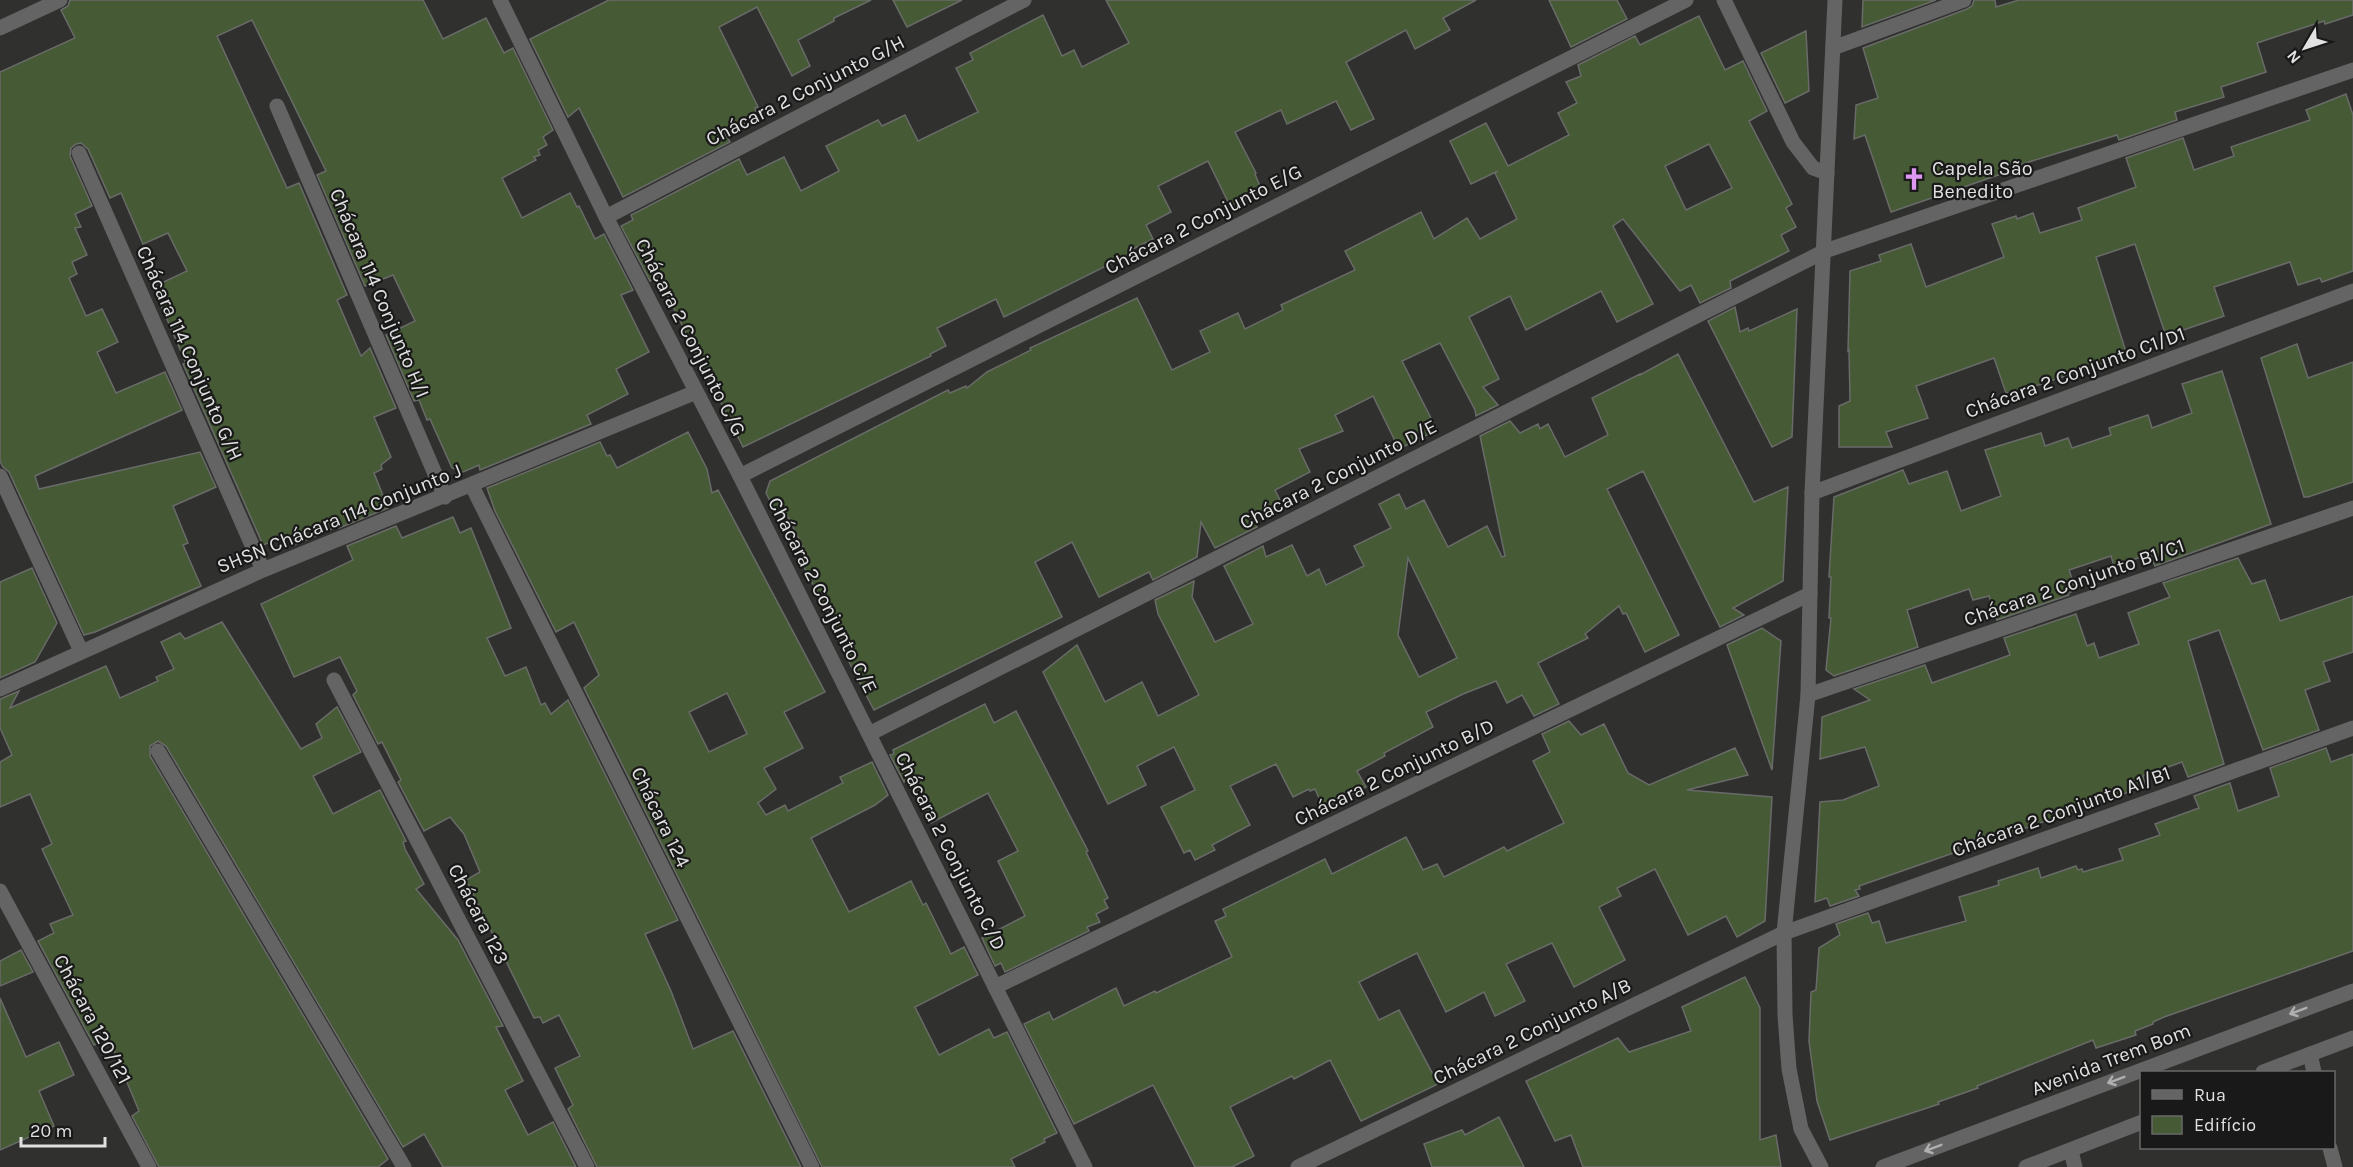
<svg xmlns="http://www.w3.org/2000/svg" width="2353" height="1167" font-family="Karla,sans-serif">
<rect width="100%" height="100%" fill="#30312f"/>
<g fill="#465a36" stroke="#696b68" stroke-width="1.5" fill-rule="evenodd">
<polygon points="70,0 423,0 443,39 486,18 504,53 513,48 553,130 543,137 547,145 538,150 540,155 534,157 536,160 502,178 522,218 570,193 577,207 579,206 595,239 604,234 633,290 621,295 649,352 616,369 628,394 587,415 591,424 480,470 479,465 463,472 452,468 430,419 427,420 419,400 414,401 386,335 415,321 393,275 365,286 317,175 326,171 252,20 217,36 287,188 299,183 347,295 337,300 361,356 370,348 396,408 374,417 391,457 381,465 382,469 374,473 388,508 339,528 338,526 292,546 287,535 263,545 183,364 186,363 153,287 187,271 168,233 143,244 121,193 110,198 88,149 81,143 76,144 71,148 70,156 92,206 75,214 81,227 75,228 87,255 72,262 77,274 69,278 86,316 102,309 118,342 97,352 116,393 165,372 182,410 35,476 39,489 200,452 216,487 173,506 188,543 183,545 201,586 95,632 84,635 9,472 3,467 0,461 0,72 75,38 61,10 68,6"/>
<polygon points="609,0 871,0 834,18 834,21 798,40 810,66 792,76 757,7 719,27 758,107 755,108 758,117 725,133 730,142 623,197 579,108 568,117 530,39"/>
<polygon points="893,0 962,0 907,27"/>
<polygon points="1106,0 1476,0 1443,18 1450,30 1415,49 1406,30 1346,62 1374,119 1351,130 1336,101 1287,124 1281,110 1235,132 1256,173 1255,174 1262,191 1230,206 1208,161 1158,186 1171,212 1146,225 1153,239 1131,250 1132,253 1004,317 996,299 937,328 946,346 930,354 931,356 743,447 658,277 650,281 621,226 633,220 631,215 739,159 747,175 784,157 801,191 839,171 826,146 878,120 882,126 905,115 918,141 978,112 956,68 973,60 970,53 1043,15 1062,56 1074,50 1082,67 1129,43"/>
<polygon points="1549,0 1617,0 1627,19 1571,47"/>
<polygon points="1863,0 1936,0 1862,27"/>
<polygon points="1974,0 1995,0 1996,7 2019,0 2353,0 2353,15 2325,24 2324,21 2257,43 2266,72 2221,87 2224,97 2175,112 2177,120 2119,140 2117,135 2009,168 2010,171 1891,212 1865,135 1854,139 1856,105 1878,98 1863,48 1967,9 1972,6"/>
<path d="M1699,16L1725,70L1743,61L1767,111L1749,121L1792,204L1786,208L1796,227L1781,235L1789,251L1730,281L1731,288L1700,303L1691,285L1680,291L1623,219L1613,226L1653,304L1617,322L1601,291L1526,330L1510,296L1469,317L1499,379L1483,387L1498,405L1476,416L1475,410L1440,343L1402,361L1437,430L1399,449L1373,396L1335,415L1343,431L1299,449L1310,472L1275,490L1281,502L1254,515L1257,527L1215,548L1201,522L1197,557L1153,580L1149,572L1099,597L1072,542L1035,562L1062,617L874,710L847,658L850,656L800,559L807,555L784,509L776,513L766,493L770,481L948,390L950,393L966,386L967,388L987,372L1031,350L1030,348L1137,298L1172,370L1210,352L1200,331L1238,313L1245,329L1283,310L1281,305L1355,270L1345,251L1421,212L1434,239L1467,218L1480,239L1517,219L1495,173L1498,171L1471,184L1450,141L1486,123L1508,166L1569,135L1558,113L1577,103L1566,82L1581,76L1578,65L1635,36L1640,45ZM1709,144L1732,188L1686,210L1665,166Z"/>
<polygon points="1806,31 1809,91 1785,103 1761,53"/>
<polygon points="2346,94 2353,115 2353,271 2322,282 2320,278 2298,285 2290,262 2214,287 2224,316 2166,336 2135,244 2096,257 2126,352 2106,359 2106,362 2012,394 2011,392 2006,393 1994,358 1916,386 1928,418 1886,432 1892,447 1839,447 1839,406 1850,401 1849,350 1848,351 1850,271 1881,261 1879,255 1911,244 1926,287 2004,257 1992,224 2016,216 2017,219 2033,213 2040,233 2082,220 2078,208 2136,187 2126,158 2183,138 2194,170 2234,156 2231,147 2310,120 2306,110"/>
<polygon points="1735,307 1740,332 1748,328 1749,331 1797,309 1792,437 1772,447 1708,321"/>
<polygon points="2297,344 2308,378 2353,362 2353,482 2308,497 2304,497 2261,358"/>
<path d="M1678,354L1754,502L1788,487L1783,581L1733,608L1744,615L1720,627L1643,471L1607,489L1679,635L1645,652L1626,613L1623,614L1619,606L1585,634L1588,638L1538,663L1559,704L1534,716L1522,695L1507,703L1496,681L1463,694L1426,712L1433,727L1384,753L1385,756L1357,771L1366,787L1324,809L1315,789L1310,791L1309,789L1293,797L1276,764L1230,786L1250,825L1212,845L1215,850L1195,860L1190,850L1184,853L1161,807L1195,790L1174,747L1137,766L1146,785L1108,804L1043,672L1077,645L1105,702L1142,682L1158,716L1199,695L1158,614L1155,600L1194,581L1192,597L1215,642L1253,624L1224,566L1263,546L1266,557L1292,545L1307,576L1319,569L1326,585L1364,566L1354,546L1391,528L1379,504L1399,494L1406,509L1424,500L1448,547L1487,526L1502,557L1505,556L1480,436L1510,421L1520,433L1538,424L1540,429L1548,424L1565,457L1608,435L1592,398L1640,374V375ZM1408,558L1457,658L1419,677L1398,635Z"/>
<polygon points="2222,371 2271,524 2155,566 2150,554 2114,566 2111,556 2069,570 2076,590 2068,593 2069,595 1997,620 1989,596 1973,600 1969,589 1907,610 1918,647 1834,676 1826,670 1831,618 1829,618 1831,577 1829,577 1834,497 1903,470 1909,484 1947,471 1961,511 2001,496 1985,450 2041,433 2045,446 2068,438 2072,448 2111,435 2109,428 2148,415 2152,428 2192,413 2182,384"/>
<path d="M688,432L707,469L712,493L718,490L825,692L784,712L803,748L764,768L776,789L758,803L766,815L785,805L788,811L843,783L840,777L872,762L888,795L875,805L811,838L849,912L911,881L923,905L926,903L951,954L964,947L978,975L915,1007L939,1055L989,1029L994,1038L1007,1032L1057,1133L1044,1139L1045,1142L1011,1159L1015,1167H822L584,688L599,675L574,622L556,632L495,511L487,488L600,442L607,456L610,455L617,468ZM727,693L747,734L709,752L689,712Z"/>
<polygon points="453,517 460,533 471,528 511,628 487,638 505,676 526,667 541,705 545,703 551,714 568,700 678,920 645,934 671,991 693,1049 733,1031 801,1167 597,1167 568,1109 573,1105 555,1068 580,1056 559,1015 543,1023 540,1017 534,1018 466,880 480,872 464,834 450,817 424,831 398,782 401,780 382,742 378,744 353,695 357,691 340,657 294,677 261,604 353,560 347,546 396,526 402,538"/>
<polygon points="2238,558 2252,584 2265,580 2280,621 2353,596 2353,652 2323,662 2330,681 2305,690 2319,730 2263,750 2219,630 2188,641 2224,764 2188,777 2182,762 2143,776 2146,786 2000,837 1998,834 1957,843 1959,851 1859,886 1860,889 1855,890 1859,896 1830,906 1827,898 1815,902 1820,802 1843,800 1879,786 1865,747 1820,759 1822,717 1870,700 1854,689 1925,665 1932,683 2010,655 2004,638 2076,614 2087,646 2094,643 2099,658 2139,644 2128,613 2170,597 2163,583"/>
<polygon points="32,568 57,623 35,662 0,678 0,582"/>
<polygon points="222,622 301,749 322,738 316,724 337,707 361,752 313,776 333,814 380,790 406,841 403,842 405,849 424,884 416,889 458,940 503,1026 496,1027 523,1081 505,1090 528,1135 553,1122 576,1167 443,1167 424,1134 403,1147 166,746 158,741 150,746 150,756 388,1159 378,1167 159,1167 132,1116 139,1111 109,1039 94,1045 38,941 54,933 50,924 73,915 42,849 52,844 30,794 0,807 0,762 12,755 0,728 0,699 19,691 10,708 106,666 120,698 158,681 156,677 174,669 161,642 180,633 185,639"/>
<polygon points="1762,628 1781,641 1772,770 1727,645"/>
<polygon points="985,704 994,723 1016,711 1088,851 1086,852 1108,898 1104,900 1108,908 1096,914 1100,922 1087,927 1089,931 1005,972 1001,963 995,966 982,938 1025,916 998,861 1018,851 988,793 931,823 909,778 904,782 890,755 894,754 893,750"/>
<polygon points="1569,721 1581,735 1604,724 1628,773 1649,785 1735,748 1748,775 1687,790 1772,797 1765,921 1737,937 1726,916 1688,935 1655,869 1617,888 1621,896 1599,907 1625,960 1574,987 1552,943 1506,964 1525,1001 1495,1016 1484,992 1446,1012 1417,953 1359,982 1379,1020 1399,1010 1438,1084 1361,1121 1330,1060 1294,1079 1292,1076 1230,1107 1254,1156 1232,1167 1195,1167 1153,1085 1074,1124 1024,1024 1049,1012 1053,1020 1116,988 1124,1006 1155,991 1156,993 1232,957 1215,921 1226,916 1223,909 1325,859 1332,874 1406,837 1423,870 1437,864 1444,877 1504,847 1507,851 1564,823 1533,761 1550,752 1542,734"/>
<polygon points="2326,748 2331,762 2353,754 2353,951 2164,1017 2153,1022 2153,1024 2135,1031 2136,1035 2096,1048 2093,1040 1977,1086 1978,1088 1938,1102 1939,1104 1830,1140 1817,1101 1809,1041 1811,992 1816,990 1819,948 1840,935 1836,924 1868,913 1872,923 1879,921 1886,943 1966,921 1959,897 1999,885 1998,881 2038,868 2041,878 2076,866 2078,870 2082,869 2083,872 2123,860 2119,849 2160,835 2155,824 2199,808 2194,796 2230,783 2238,811 2279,796 2270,768"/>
<polygon points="21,950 33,972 0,986 0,961"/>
<polygon points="1745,977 1760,1008 1760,1140 1776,1135 1781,1167 1583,1167 1571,1135 1555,1141 1526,1081 1618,1038 1629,1052 1691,1031 1682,1007"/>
<polygon points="0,998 26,1057 59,1042 74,1075 39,1091 54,1126 0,1150"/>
<polygon points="1499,1117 1524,1167 1432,1167 1424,1144 1462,1130 1465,1135"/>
</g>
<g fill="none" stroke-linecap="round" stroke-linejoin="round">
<g stroke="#656465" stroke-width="15">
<polyline points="500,0 606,217 740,476 1085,1167"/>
<polyline points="1724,0 1793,142 1813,168 1827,173"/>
<polyline points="0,28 60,0"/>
<polyline points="1833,48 1964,0"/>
<polyline points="277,106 445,497"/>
<polyline points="79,153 263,570"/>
<polyline points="606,217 1024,0"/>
<polyline points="0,476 81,651"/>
<polyline points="740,476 1686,0"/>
<polyline points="472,486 812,1167"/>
<polyline points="1812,493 2353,291"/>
<polyline points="334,680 587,1167"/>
<polyline points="0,689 263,570 696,392"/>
<polyline points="1808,695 2353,508"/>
<polyline points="869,734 1825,251 2353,70"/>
<polyline points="158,751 404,1167"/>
<polyline points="0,891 149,1167"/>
<polyline points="995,987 1810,594"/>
<polyline points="2310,1054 2314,1072"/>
<polyline points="2263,1072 2353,1038"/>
<polyline points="2330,1148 2335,1167"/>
<polyline points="2071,1151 2075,1167"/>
<polyline points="1298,1167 1784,933 2353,728"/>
<polyline points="1821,1167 1801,1129 1789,1069 1785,1015 1784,933 1808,695 1812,493 1835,0"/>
<polyline points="1883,1167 2353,991"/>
<polyline points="2026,1167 2142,1122"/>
</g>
</g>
<defs><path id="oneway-shaft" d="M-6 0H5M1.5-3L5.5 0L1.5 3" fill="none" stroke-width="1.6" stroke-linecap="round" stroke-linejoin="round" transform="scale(1.5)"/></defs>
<g stroke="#afafaf">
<use href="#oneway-shaft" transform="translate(2298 1011) rotate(159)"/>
<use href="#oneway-shaft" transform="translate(2116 1080) rotate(159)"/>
<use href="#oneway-shaft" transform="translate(1933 1148) rotate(159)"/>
</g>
<defs>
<g id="church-bare" transform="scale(1.8)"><path d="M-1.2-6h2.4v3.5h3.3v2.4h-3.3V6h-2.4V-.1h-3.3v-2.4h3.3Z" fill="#de98f2" stroke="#181918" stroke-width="2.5" paint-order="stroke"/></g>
</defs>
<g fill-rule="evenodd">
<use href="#church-bare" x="1914" y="179"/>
</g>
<g text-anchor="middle" stroke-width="4.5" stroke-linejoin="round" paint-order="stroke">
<g font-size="20" fill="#e0e1e0" stroke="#181918">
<text transform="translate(805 90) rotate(-27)" y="7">Chácara 2 Conjunto G/H</text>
<text transform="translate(1203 219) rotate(-27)" y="7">Chácara 2 Conjunto E/G</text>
<text transform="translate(380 293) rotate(67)" y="7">Chácara 114 Conjunto H/I</text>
<text transform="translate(691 337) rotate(63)" y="7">Chácara 2 Conjunto C/G</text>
<text transform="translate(190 353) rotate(66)" y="7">Chácara 114 Conjunto G/H</text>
<text transform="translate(2075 372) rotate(-20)" y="7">Chácara 2 Conjunto C1/D1</text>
<text transform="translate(1338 474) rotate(-27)" y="7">Chácara 2 Conjunto D/E</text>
<text transform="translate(339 518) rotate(-22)" y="7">SHSN Chácara 114 Conjunto J</text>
<text transform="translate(2074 582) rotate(-19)" y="7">Chácara 2 Conjunto B1/C1</text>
<text transform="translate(823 595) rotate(63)" y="7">Chácara 2 Conjunto C/E</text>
<text transform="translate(1394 772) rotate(-26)" y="7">Chácara 2 Conjunto B/D</text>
<text transform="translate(2061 811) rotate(-20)" y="7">Chácara 2 Conjunto A1/B1</text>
<text transform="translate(661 817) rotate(64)" y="7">Chácara 124</text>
<text transform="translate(951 851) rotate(63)" y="7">Chácara 2 Conjunto C/D</text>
<text transform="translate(479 914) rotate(63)" y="7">Chácara 123</text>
<text transform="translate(93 1019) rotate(62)" y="7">Chácara 120/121</text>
<text transform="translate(1532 1031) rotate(-26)" y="7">Chácara 2 Conjunto A/B</text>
<text transform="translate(2111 1059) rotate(-21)" y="7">Avenida Trem Bom</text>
</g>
<g font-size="20" fill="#e0e1e0" stroke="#181918" text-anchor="start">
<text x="1932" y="175">Capela São<tspan x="1932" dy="23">Benedito</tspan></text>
</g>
</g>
<rect x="2140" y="1071" width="195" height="78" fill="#181918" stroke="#686968" stroke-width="1.5"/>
<rect x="2152" y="1090" width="30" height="9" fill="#656465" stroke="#686968" stroke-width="1.5"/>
<text x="2194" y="1101" font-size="18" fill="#e0e1e0">Rua</text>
<rect x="2152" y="1116" width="30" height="18" fill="#465a36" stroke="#686968" stroke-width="1.5"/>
<text x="2194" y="1131" font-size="18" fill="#e0e1e0">Edifício</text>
<g transform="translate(2305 48) rotate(231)" stroke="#181918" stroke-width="4.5" paint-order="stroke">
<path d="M0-4.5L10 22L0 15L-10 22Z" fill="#e0e1e0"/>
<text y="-9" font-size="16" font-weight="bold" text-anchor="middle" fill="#e0e1e0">N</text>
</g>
<path d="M21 1137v9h84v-9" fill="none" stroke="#e0e1e0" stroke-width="3"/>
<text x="30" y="1137" font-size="18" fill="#e0e1e0" stroke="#181918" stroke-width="4.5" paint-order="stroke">20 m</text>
</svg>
